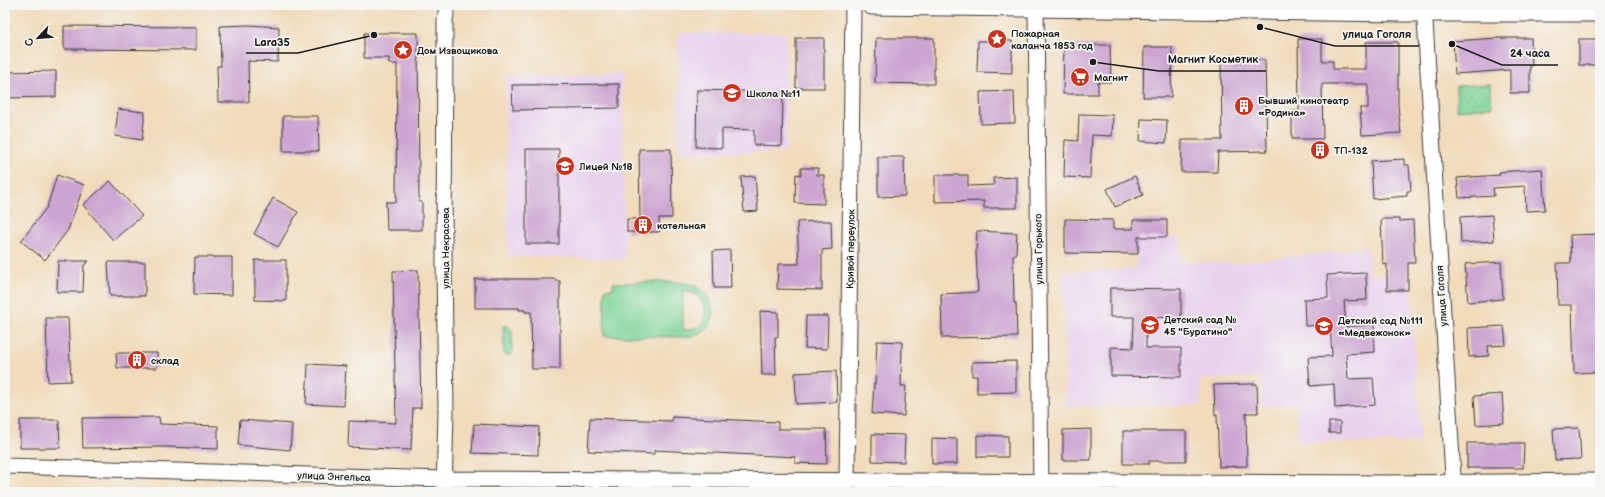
<svg xmlns="http://www.w3.org/2000/svg" width="1605" height="497" font-family="'Balsamiq Sans',sans-serif">
<defs>
<pattern id="grass-dots" width="8" height="8" patternUnits="userSpaceOnUse"><rect width="8" height="8" fill="#7ed498"/><path d="M2 2h.1M6 6h.1" fill="none" stroke="#6cb582" stroke-width="1.8" stroke-linecap="round"/></pattern>
<pattern id="forest-crowns" width="20" height="18" patternUnits="userSpaceOnUse"><rect width="20" height="18" fill="#66b680"/><path d="M2 6a3 3 0 1 1 6 0M12 15a3 3 0 1 1 6 0" fill="none" stroke="#539368"/></pattern>
</defs>
<rect width="100%" height="100%" fill="#f6f6f2"/>
<filter id="ink" filterUnits="userSpaceOnUse"><feTurbulence type="fractalNoise" baseFrequency=".025" numOctaves="2"/><feDisplacementMap in="SourceGraphic" scale="8" xChannelSelector="R" yChannelSelector="G"/><feConvolveMatrix kernelMatrix="1 2 1 2 8 2 1 2 1" color-interpolation-filters="sRGB"/></filter>
<filter id="wash" filterUnits="userSpaceOnUse"><feTurbulence type="fractalNoise" baseFrequency=".012" numOctaves="4" result="noise"/><feDisplacementMap in="SourceGraphic" scale="16" xChannelSelector="R" yChannelSelector="G"/><feGaussianBlur stdDeviation="0.9" result="paint"/><feColorMatrix in="noise" values="0 0 0 0 0 0 0 0 0 0 0 0 0 0 0 0 0 1.4 0 .05"/><feComposite in="paint" operator="in"/></filter>
<g filter="url(#wash)">
<rect width="100%" height="100%" fill="#f1dbbb"/>
<g fill="#e8d2ee">
<rect x="678" y="33" width="108" height="119"/>
<polygon points="622,74 625,259 508,256 505,76"/>
<polygon points="1138,237 1180,237 1181,261 1233,263 1368,248 1369,275 1410,274 1420,442 1298,443 1296,404 1261,406 1260,377 1200,380 1201,405 1066,406 1063,272 1134,269 1137,257"/>
</g>
<g fill="url(#grass-dots)" stroke="#4d785a">
<polygon points="1490,84 1492,107 1457,110 1456,86"/>
<polygon points="503,326 508,326 512,330 512,355 504,355"/>
</g>
<polygon fill="url(#forest-crowns)" stroke="#41694e" points="231,489 231,492 189,492 189,490"/>
<path fill="#7ed498" stroke="#4d785a" fill-rule="evenodd" d="M613,283C634,283 675,279 693,285C705,289 713,302 713,314C712,327 702,333 691,337L604,336L605,289H613ZM683,290C712,295 714,330 683,330Z"/>
<g id="blocks">
<g fill="#cca6d2">
<polygon points="249,25 279,27 278,62 248,61 249,102 218,102 217,66 221,66 220,26"/>
<polygon points="64,26 196,27 196,50 64,49"/>
<polygon points="364,33 418,33 419,202 422,202 422,230 387,230 386,202 396,202 397,64 389,64 389,58 364,58"/>
<rect x="796" y="38" width="28" height="50"/>
<polygon points="876,38 934,38 934,84 875,83"/>
<polygon points="1498,38 1531,38 1532,66 1530,66 1530,93 1510,93 1510,70 1455,74 1453,41"/>
<polygon points="1298,39 1322,39 1322,61 1333,61 1333,69 1366,69 1366,42 1398,42 1398,106 1401,133 1362,135 1360,108 1368,108 1368,84 1322,84 1323,139 1292,139 1292,111 1299,111"/>
<rect x="1579" y="39" width="21" height="26"/>
<polygon points="978,41 1012,41 1012,73 977,72"/>
<polygon points="1064,45 1110,45 1111,82 1098,82 1098,94 1063,94"/>
<polygon points="1144,47 1172,47 1171,97 1143,97"/>
<polygon points="1221,60 1265,60 1267,151 1218,152 1217,172 1181,172 1182,140 1222,140"/>
<polygon points="56,71 56,97 5,98 5,72"/>
<polygon points="619,84 619,108 513,110 512,85"/>
<polygon points="697,90 783,92 782,146 754,145 754,130 722,129 722,148 696,147"/>
<polygon points="1014,91 1015,123 981,124 980,92"/>
<polygon points="118,109 145,112 142,140 115,136"/>
<polygon points="1079,114 1113,115 1112,136 1092,135 1090,178 1064,177 1065,140 1078,141"/>
<polygon points="283,116 318,116 319,151 283,151"/>
<polygon points="1141,119 1167,120 1166,143 1140,141"/>
<rect x="526" y="149" width="33" height="95"/>
<polygon points="639,149 671,149 672,218 659,218 659,232 627,232 627,219 640,219"/>
<polygon points="878,157 904,157 905,196 878,197"/>
<polygon points="1404,159 1404,165 1409,165 1411,191 1407,191 1407,196 1373,199 1371,161"/>
<polygon points="801,168 818,168 817,175 824,175 824,204 795,203 796,174 801,175"/>
<polygon points="1542,169 1545,210 1526,211 1525,186 1493,188 1494,196 1459,198 1457,178 1500,175 1499,172"/>
<polygon points="57,175 84,185 68,230 45,260 21,241 47,207"/>
<polygon points="935,175 968,175 968,186 994,185 993,178 1017,177 1017,208 984,208 984,201 935,202"/>
<polygon points="755,176 758,211 744,212 741,177"/>
<polygon points="1135,176 1143,195 1115,207 1107,189"/>
<polygon points="110,181 142,216 113,240 83,205"/>
<polygon points="273,198 298,212 278,247 254,234"/>
<polygon points="1492,215 1494,241 1461,243 1460,217"/>
<polygon points="1065,219 1113,220 1113,229 1133,229 1133,220 1167,220 1167,237 1138,237 1138,254 1065,253"/>
<polygon points="1381,219 1399,219 1399,221 1413,220 1415,263 1408,263 1408,290 1387,290 1387,264 1383,265"/>
<polygon points="818,221 831,221 832,249 822,250 822,290 777,289 778,264 799,264 797,222"/>
<polygon points="977,231 1017,233 1016,255 1013,255 1014,303 1016,303 1017,337 942,338 941,294 978,292 976,253"/>
<polygon points="1600,234 1600,372 1574,373 1572,305 1558,305 1557,263 1571,263 1570,235"/>
<polygon points="730,250 731,288 714,288 713,251"/>
<polygon points="195,257 232,257 232,295 194,294"/>
<polygon points="255,260 286,260 286,301 255,300"/>
<polygon points="58,261 89,261 84,265 83,292 57,292"/>
<polygon points="108,262 145,262 145,296 110,296"/>
<polygon points="1501,262 1503,299 1468,302 1465,264"/>
<polygon points="418,270 421,408 413,408 411,450 348,447 349,421 396,423 393,271"/>
<polygon points="1366,273 1367,300 1344,301 1346,327 1374,325 1375,352 1346,354 1348,379 1373,378 1375,405 1335,408 1334,384 1310,386 1308,357 1332,356 1330,325 1305,326 1304,299 1328,298 1327,275"/>
<polygon points="475,279 556,279 556,281 560,281 560,369 532,369 531,312 525,312 525,310 519,310 519,308 475,308"/>
<polygon points="1110,288 1181,289 1181,318 1146,317 1146,348 1181,348 1181,377 1111,376 1111,347 1133,348 1134,317 1110,317"/>
<polygon points="760,311 778,312 778,337 775,337 776,375 762,375"/>
<polygon points="806,316 828,316 827,349 805,348"/>
<polygon points="46,318 68,318 71,381 48,382"/>
<polygon points="1504,326 1506,345 1488,346 1489,356 1469,357 1468,328"/>
<polygon points="877,341 902,342 901,386 906,386 904,416 872,414 874,384 875,384"/>
<polygon points="116,353 157,353 157,368 117,368"/>
<polygon points="1016,361 1016,392 977,393 977,376 972,376 972,362"/>
<polygon points="308,364 346,366 344,406 306,404"/>
<polygon points="836,371 837,402 796,404 795,373"/>
<polygon points="1249,384 1257,384 1258,413 1246,413 1247,466 1219,467 1217,414 1215,415 1214,385"/>
<polygon points="1502,394 1504,423 1476,425 1474,396"/>
<polygon points="159,417 160,424 218,426 218,449 167,447 83,448 82,418"/>
<polygon points="672,417 778,422 778,429 826,429 827,464 795,463 795,457 654,450 654,454 588,451 590,418 672,421"/>
<polygon points="20,420 59,420 60,448 20,448"/>
<polygon points="240,420 292,424 290,450 238,445"/>
<rect x="1329" y="422" width="11" height="11"/>
<polygon points="474,424 539,427 538,455 472,453"/>
<polygon points="1579,428 1581,459 1555,460 1553,429"/>
<polygon points="1091,429 1091,460 1063,460 1063,430"/>
<polygon points="1123,431 1186,431 1186,461 1149,461 1149,464 1123,464"/>
<polygon points="872,434 905,435 904,462 872,461"/>
<polygon points="977,435 1008,436 1008,457 977,457"/>
<polygon points="932,438 957,439 957,464 932,464"/>
<polygon points="1467,443 1524,443 1523,468 1467,468"/>
</g>
</g>
</g>
<g filter="url(#ink)">
<use href="#blocks" fill-opacity="0" stroke="#3c3934" stroke-width="1"/>
<g fill="none" stroke-linecap="round" stroke-linejoin="round">
<g stroke="#3c3934" stroke-width="17">
<g id="minor">
<polyline points="1036,5 1041,492"/>
<polyline points="1424,5 1454,492"/>
<polyline points="5,466 444,479 1386,483 1600,481"/>
<polyline points="444,492 446,411 444,263 445,21 447,5"/>
<polyline points="842,492 847,481 853,5"/>
</g>
</g>
<g stroke="#3c3934" stroke-width="21">
<polyline id="major" points="872,5 1404,12 1600,12"/>
</g>
<use href="#minor" stroke="#fff" stroke-width="15"/>
<use href="#major" stroke="#fff" stroke-width="19"/>
</g>
</g>
<defs>
<g id="sight-disc" transform="scale(1)"><circle r="9.5" fill="#c8321e" stroke="#f6f6f2"/><path d="M0-6L1.8-2.2L6-1.7L2.9 1.2L3.7 5.4L0 3.3L-3.7 5.4L-2.9 1.2L-6-1.7L-1.8-2.2Z" fill="#fff"/></g>
<g id="supermarket-disc" transform="scale(1)"><circle r="9.5" fill="#c8321e" stroke="#f6f6f2"/><path d="M-6-5.5h2.5l.6 2H6L4.5 2H-2.5L-4.4-4H-6ZM-1.5 3.2a1.3 1.3 0 1 0 .1 0ZM3 3.2a1.3 1.3 0 1 0 .1 0Z" fill="#fff"/></g>
<g id="school-disc" transform="scale(1)"><circle r="9.5" fill="#c8321e" stroke="#f6f6f2"/><path d="M0-5L7-2L0 1L-7-2ZM-4 1L0 2.5L4 1V4Q0 6-4 4Z" fill="#fff"/></g>
<g id="building-disc" transform="scale(1)"><circle r="9.5" fill="#c8321e" stroke="#f6f6f2"/><path d="M-4-6H4V6H1V3H-1V6H-4ZM-2.5-4.3h1.7v1.8h-1.7ZM.8-4.3h1.7v1.8H.8ZM-2.5-1h1.7V.8h-1.7ZM.8-1h1.7V.8H.8Z" fill="#fff"/></g>
</defs>
<g fill-rule="evenodd">
<use href="#sight-disc" x="997" y="39"/>
<use href="#sight-disc" x="403" y="50"/>
<use href="#supermarket-disc" x="1080" y="77"/>
<use href="#school-disc" x="732" y="93"/>
<use href="#building-disc" x="1244" y="106"/>
<use href="#building-disc" x="1320" y="150"/>
<use href="#school-disc" x="565" y="166"/>
<use href="#building-disc" x="643" y="225"/>
<use href="#school-disc" x="1150" y="325"/>
<use href="#school-disc" x="1324" y="326"/>
<use href="#building-disc" x="137" y="360"/>
</g>
<g text-anchor="middle" stroke-width="3.5" stroke-linejoin="round" paint-order="stroke">
<g font-size="10" font-weight="bold" fill="#1c1c1c" stroke="#f6f6f2" text-anchor="start">
<text x="1011" y="37">Пожарная<tspan x="1011" dy="12">каланча 1853 год</tspan></text>
<text x="417" y="54">Дом Извощикова</text>
<text x="1094" y="81">Магнит</text>
<text x="746" y="97">Школа №11</text>
<text x="1258" y="104">Бывший кинотеатр<tspan x="1258" dy="12">«Родина»</tspan></text>
<text x="1334" y="154">ТП-132</text>
<text x="579" y="170">Лицей №18</text>
<text x="657" y="229">котельная</text>
<text x="1164" y="323">Детский сад №<tspan x="1164" dy="12">45 "Буратино"</tspan></text>
<text x="1338" y="324">Детский сад №111<tspan x="1338" dy="12">«Медвежонок»</tspan></text>
<text x="151" y="364">склад</text>
</g>
<g font-size="10" fill="#1c1c1c" stroke="#f6f6f2">
<text transform="translate(445 248) rotate(-90)" y="4">улица Некрасова</text>
<text transform="translate(850 249) rotate(-89)" y="4">Кривой переулок</text>
<text transform="translate(1038 249) rotate(-91)" y="4">улица Горького</text>
<text transform="translate(1441 296) rotate(-94)" y="4">улица Гоголя</text>
<text transform="translate(334 476) rotate(2)" y="4">улица Энгельса</text>
</g>
</g>
<path fill="none" stroke="#1c1c1c" stroke-width="1.5" d="M1260 27L1335 46H1419M374 35L298 53H246M1452 44L1502 65H1558M1093 62L1159 71H1266"/>
<g fill="#1c1c1c" stroke="#f6f6f2" stroke-width="1.5">
<circle cx="1260" cy="27" r="4"/>
<circle cx="374" cy="35" r="4"/>
<circle cx="1452" cy="44" r="4"/>
<circle cx="1093" cy="62" r="4"/>
</g>
<g font-size="11" text-anchor="middle" font-weight="bold" fill="#1c1c1c" stroke="#f6f6f2" stroke-width="3.5" stroke-linejoin="round" paint-order="stroke">
<text x="1377" y="38">улица Гоголя</text>
<text x="272" y="46">Lara35</text>
<text x="1530" y="57">24 часа</text>
<text x="1213" y="63">Магнит Косметик</text>
</g>
<rect width="1605" height="497" fill="none" stroke="#f6f6f2" stroke-width="20"/>
<g transform="translate(38 38) rotate(244)" stroke="#f6f6f2" stroke-width="3" paint-order="stroke">
<path d="M0-3L7 15L0 10L-7 15Z" fill="#1c1c1c"/>
<text y="-6" font-size="11" font-weight="bold" text-anchor="middle" fill="#1c1c1c">С</text>
</g>
</svg>
